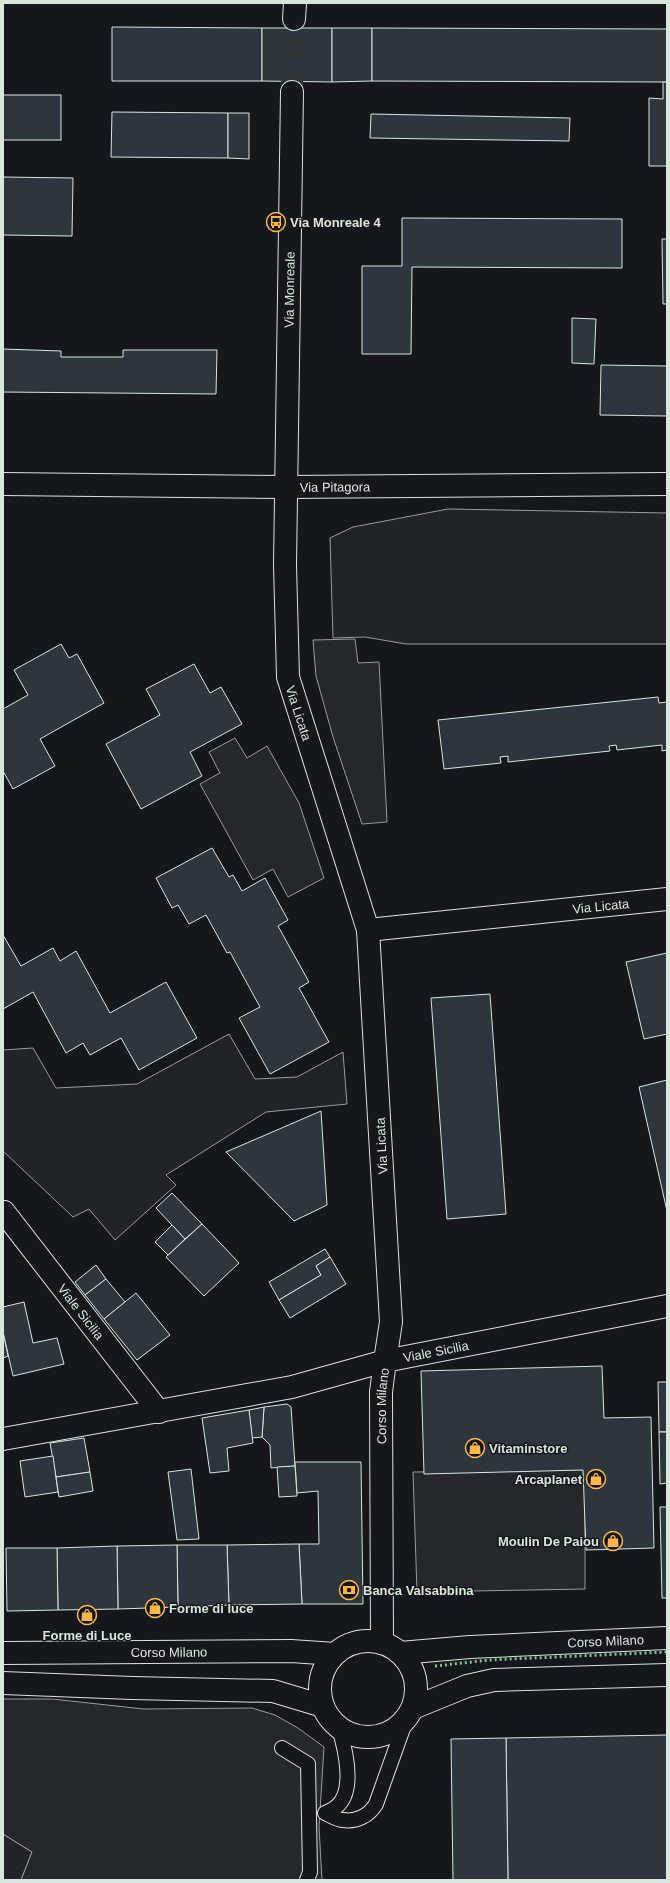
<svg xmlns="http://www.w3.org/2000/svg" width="670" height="1883" font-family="Helvetica,sans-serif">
<rect width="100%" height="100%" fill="#14181c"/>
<g fill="#202428" stroke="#939e99">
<polygon points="448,509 667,513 667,644 406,644 365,637 333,638 330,538 353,527"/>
<polygon points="229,1034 255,1079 297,1077 343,1052 347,1104 266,1112 166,1175 176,1185 115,1240 89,1209 73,1217 3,1151 3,1050 33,1048 56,1088 137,1084"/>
<polygon points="3,1834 32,1852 21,1880 3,1880"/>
</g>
<g fill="#24282b" stroke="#939e99">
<polygon points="355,639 358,663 379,662 387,822 362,824 333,737 316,676 313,640"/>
<polygon points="235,738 247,758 267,746 299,803 324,878 288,897 273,869 253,880 200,784 220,773 209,752"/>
<polygon points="585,1470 585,1589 417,1592 413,1472"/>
<polygon points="3,1699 52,1699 144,1709 252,1708 275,1715 298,1728 324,1747 319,1827 322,1880 21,1880 32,1852 3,1834"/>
</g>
<g fill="#2c363c" stroke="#d8e6dc">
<polygon points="112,27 262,28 262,81 112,81"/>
<polygon points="262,28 332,28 332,82 262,81"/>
<polygon points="332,28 372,28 372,81 332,82"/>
<polygon points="372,28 667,29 667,82 372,81"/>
<polygon points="663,82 667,82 667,166 649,166 649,98 663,99"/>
<rect x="3" y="95" width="58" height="45"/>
<polygon points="112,112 228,113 228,158 111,157"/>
<polygon points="228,113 249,113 249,159 228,158"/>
<polygon points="371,114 570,118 569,141 370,138"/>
<polygon points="3,177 73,178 72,236 3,235"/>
<polygon points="402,218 622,219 622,268 412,267 411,354 362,354 362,266 402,266"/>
<polygon points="662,239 667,239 667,304 663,304"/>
<polygon points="572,318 596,319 594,364 572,363"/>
<polygon points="3,349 61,351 61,357 123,357 123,350 217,350 216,394 3,392"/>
<polygon points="601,365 667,366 667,416 600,415"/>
<polygon points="61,644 69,658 77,654 104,703 40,739 55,766 13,789 3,771 3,709 28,695 14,670"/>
<polygon points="194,664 210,693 221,687 242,724 190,752 202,776 141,809 106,744 160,715 146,689"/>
<polygon points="658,697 659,703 667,702 667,750 662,751 662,745 617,750 616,745 609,746 610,751 508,762 508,756 500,757 501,763 444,769 438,720"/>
<polygon points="212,848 229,877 233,875 242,891 265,878 288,920 278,926 309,982 299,988 329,1042 270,1074 239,1018 260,1007 230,952 227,953 206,915 189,924 178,905 172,908 156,878"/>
<polygon points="3,935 21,966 53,948 60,961 76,951 110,1013 166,982 197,1038 139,1070 121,1038 90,1055 83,1043 66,1053 33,992 3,1009"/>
<polygon points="667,953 667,1034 644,1039 626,962"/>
<polygon points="490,994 506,1214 447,1219 431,998"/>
<polygon points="667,1080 667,1211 639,1087"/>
<polygon points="321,1111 327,1205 294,1221 226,1152"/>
<polygon points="172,1193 202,1224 185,1239 156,1208"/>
<polygon points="202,1224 239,1263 204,1296 166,1257"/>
<polygon points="172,1225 185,1239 168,1255 155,1242"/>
<polygon points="325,1249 330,1257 316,1266 321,1275 279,1300 269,1282"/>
<polygon points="330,1257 346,1284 290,1318 279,1300 321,1275 316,1266"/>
<polygon points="96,1265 106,1279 85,1295 75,1282"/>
<polygon points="106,1279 125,1302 104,1319 85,1295"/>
<polygon points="136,1293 170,1335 137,1360 104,1319"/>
<polygon points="24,1302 33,1343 57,1338 64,1364 13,1376 3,1332 3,1307"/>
<polygon points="3,1332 8,1356 3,1358"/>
<polygon points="602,1366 604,1418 651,1417 654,1548 586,1550 583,1470 424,1474 421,1371"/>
<polygon points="658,1382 667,1382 667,1432 659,1432"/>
<polygon points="287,1404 291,1407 295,1466 271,1468 270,1445 262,1437 264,1407"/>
<polygon points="264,1407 262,1437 252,1438 249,1410"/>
<polygon points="249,1410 253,1443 227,1448 229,1471 210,1473 202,1418"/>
<polygon points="659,1432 667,1432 667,1483 660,1484"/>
<polygon points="84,1438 90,1472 56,1477 50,1443"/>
<polygon points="53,1456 58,1492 25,1497 20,1461"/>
<polygon points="295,1462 361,1462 363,1604 302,1604 299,1544 319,1544 318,1491 297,1493"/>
<polygon points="295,1466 297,1496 279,1497 277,1467"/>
<polygon points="191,1469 199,1539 177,1540 168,1472"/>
<polygon points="90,1472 93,1491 59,1497 56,1477"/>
<polygon points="660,1507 667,1507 667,1598 662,1598"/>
<polygon points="299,1544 302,1604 229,1605 227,1545"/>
<polygon points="177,1545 227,1545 229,1605 178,1607"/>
<polygon points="177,1545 178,1607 118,1609 117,1546"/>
<polygon points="117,1546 118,1609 58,1610 57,1548"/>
<polygon points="6,1548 57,1548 58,1610 7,1611"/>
<polygon points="667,1735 667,1880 508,1880 506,1738"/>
<polygon points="506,1738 508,1880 453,1880 451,1739"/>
</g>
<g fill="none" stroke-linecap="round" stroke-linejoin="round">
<polyline stroke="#313739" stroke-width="22" stroke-dasharray="22 11" stroke-linecap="butt" points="292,92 294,19"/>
<g stroke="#d8e6dc" stroke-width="16">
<g id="service">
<path d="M339,1728C345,1748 356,1792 336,1807C333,1810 329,1811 325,1813C330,1815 337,1820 343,1820C356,1822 369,1816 376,1804L406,1720"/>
<polyline points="282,1748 308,1764 310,1872 307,1880"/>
</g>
</g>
<g stroke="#d8e6dc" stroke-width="24">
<g id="minor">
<polyline points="294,19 295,3"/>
<path id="s1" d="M3,484L287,487L667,484"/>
<path id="s2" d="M368,930L667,899"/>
<path id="s3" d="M4,1212L159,1412"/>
<path id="s4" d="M3,1439L292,1387L385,1361L391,1322L368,930L288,677L285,565L292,92"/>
</g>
</g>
<g stroke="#d8e6dc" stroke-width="24">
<g id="tertiary">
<path id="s5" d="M382,1643L381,1392L385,1361L667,1306"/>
</g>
</g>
<g stroke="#d8e6dc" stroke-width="24">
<g id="primary">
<circle cx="368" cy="1689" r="48"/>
<path id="s6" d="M3,1653L291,1651L335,1654"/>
<path id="s7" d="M400,1653L470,1647L667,1638"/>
<polyline points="3,1683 132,1688 273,1691 323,1706"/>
<polyline points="413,1708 467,1686 494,1680 667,1675"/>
</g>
</g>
<use href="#service" stroke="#14181c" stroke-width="14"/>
<use href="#minor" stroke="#14181c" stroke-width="22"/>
<use href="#tertiary" stroke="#14181c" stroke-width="22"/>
<use href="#primary" stroke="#14181c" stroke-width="22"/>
<polyline stroke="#8ac095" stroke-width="3" stroke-dasharray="2 3" stroke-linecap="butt" points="435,1666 489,1660 667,1652"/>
</g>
<defs>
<g id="bus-ring" transform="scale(1)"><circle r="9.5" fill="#14181c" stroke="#ffb74d" stroke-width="1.5"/><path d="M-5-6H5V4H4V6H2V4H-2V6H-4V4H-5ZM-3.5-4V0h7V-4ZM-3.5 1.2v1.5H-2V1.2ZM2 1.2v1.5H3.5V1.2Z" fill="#ffb74d"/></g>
<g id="shop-ring" transform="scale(1)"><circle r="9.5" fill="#14181c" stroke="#ffb74d" stroke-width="1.5"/><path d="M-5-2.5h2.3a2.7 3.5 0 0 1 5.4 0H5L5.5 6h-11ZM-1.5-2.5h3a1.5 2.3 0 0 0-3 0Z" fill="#ffb74d"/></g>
<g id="bank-ring" transform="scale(1)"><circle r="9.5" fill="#14181c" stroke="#ffb74d" stroke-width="1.5"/><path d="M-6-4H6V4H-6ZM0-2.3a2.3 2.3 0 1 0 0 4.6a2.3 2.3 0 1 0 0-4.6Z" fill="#ffb74d"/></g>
</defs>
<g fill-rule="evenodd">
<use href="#bus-ring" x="276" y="222"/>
<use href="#shop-ring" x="475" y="1448"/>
<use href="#shop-ring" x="596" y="1479"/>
<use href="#shop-ring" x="613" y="1541"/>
<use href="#bank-ring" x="349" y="1590"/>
<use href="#shop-ring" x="155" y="1608"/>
<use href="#shop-ring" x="87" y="1615"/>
</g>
<g text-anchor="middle" stroke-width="3" stroke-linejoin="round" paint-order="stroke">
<g font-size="13" font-weight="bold" fill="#d8e6dc" stroke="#14181c" text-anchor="start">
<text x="290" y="227">Via Monreale 4</text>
<text x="489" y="1453">Vitaminstore</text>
<text x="582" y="1484" text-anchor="end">Arcaplanet</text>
<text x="599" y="1546" text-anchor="end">Moulin De Paiou</text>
<text x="363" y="1595">Banca Valsabbina</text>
<text x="169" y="1613">Forme di luce</text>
<text x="87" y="1640" text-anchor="middle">Forme di Luce</text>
</g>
<g font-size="13" fill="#d8e6dc" stroke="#14181c">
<text dy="5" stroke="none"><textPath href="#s4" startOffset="1475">Via Monreale</textPath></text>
<text dy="5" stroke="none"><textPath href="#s1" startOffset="332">Via Pitagora</textPath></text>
<text transform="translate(299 713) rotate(72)" y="5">Via Licata</text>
<text dy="5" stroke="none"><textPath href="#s2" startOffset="234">Via Licata</textPath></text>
<text transform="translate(381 1146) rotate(-93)" y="5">Via Licata</text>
<text dy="5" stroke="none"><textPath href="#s3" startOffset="126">Viale Sicilia</textPath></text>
<text dy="5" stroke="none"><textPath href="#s5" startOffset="334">Viale Sicilia</textPath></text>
<text dy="5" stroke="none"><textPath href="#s5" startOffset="237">Corso Milano</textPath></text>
<text dy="5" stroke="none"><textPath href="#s7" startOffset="206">Corso Milano</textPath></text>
<text dy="5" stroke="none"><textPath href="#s6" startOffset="166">Corso Milano</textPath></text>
</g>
</g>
<rect width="670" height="1883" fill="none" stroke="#d8e6dc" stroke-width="8"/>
</svg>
